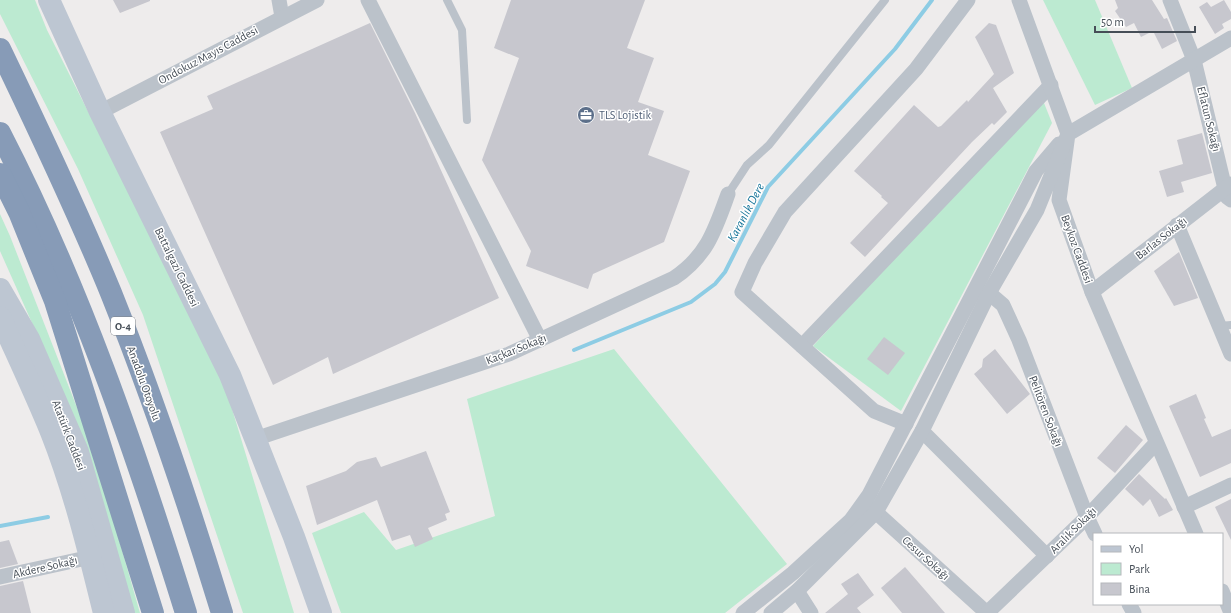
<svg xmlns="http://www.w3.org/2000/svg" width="1231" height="613" font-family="'Alegreya Sans',sans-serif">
<rect width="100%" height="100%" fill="#eeecec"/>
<g fill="#bcead1">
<polygon points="0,0 35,0 47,30 112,159 190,307 229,399 294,613 243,613 143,315 78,169 0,14"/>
<polygon points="1043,0 1095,0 1132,88 1095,105"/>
<polygon points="1042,98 1052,123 901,411 813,346"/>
<polygon points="0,214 10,236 83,423 108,501 140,613 132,613 77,424 0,251"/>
<polygon points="614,349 787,564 725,613 341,613 312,533 364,512 396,550 495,516 467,399"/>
</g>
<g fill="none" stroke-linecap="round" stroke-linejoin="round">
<g stroke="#8dcce4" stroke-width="4">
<polyline points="574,350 691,302 715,284 725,272 768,187 895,49 932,0"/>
<polyline points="0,526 48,517"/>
</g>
</g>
<g fill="#c7c7ce">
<polygon points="113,0 150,0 150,1 120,13"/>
<polygon points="511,0 645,0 627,48 654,58 638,102 664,111 648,155 690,171 664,242 593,274 588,289 526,266 531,251 482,160 519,58 494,48"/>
<polygon points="1115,0 1152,0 1164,19 1167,18 1177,41 1162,49 1153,31 1141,37 1134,23 1126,27 1115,11 1118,8"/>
<polygon points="1224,0 1231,12 1231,19 1222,24 1224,28 1215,34 1199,7 1207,2 1211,7"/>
<polygon points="370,23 415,113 499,298 333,374 328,357 273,385 160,132 213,109 207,96"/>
<polygon points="989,23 996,25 1014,73 993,88 1007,112 994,125 992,123 972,142 865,257 850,243 888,203 881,197 882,196 854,171 914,105 938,127 941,126 967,100 968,102 994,74 975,37"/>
<polygon points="1202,133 1212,173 1181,182 1184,192 1167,197 1159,171 1183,164 1177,140"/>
<polygon points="1179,252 1198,298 1174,306 1154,271"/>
<polygon points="884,337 905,353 888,375 867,359"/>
<polygon points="995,349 1030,394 1007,414 974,374 982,367 983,359"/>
<polygon points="1196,394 1206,418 1204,419 1212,437 1231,429 1231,463 1200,477 1169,406"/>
<polygon points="1126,425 1143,440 1115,473 1097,458"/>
<polygon points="426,451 450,512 445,514 447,520 428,528 433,539 415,547 410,535 392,541 377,500 317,525 306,486 346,471 357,462 376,457 381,467"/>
<polygon points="1139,474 1165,499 1166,498 1173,510 1159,517 1150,499 1143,506 1125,489"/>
<polygon points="1231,499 1231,540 1215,507"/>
<polygon points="9,540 18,564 0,568 0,542"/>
<polygon points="905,567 945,613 902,613 881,588"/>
<polygon points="858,573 874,595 857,608 861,613 825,613 848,594 841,584"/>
<polygon points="23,581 31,613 0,613 0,586"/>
</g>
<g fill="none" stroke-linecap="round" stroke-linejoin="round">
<g stroke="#bbc2ca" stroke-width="8">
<polyline points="447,0 462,30 467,120"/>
<polyline points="728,194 747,165 769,145 885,0"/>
<polyline points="1219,326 1231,325"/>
</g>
<g stroke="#bbc2ca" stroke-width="15">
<polyline points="279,0 282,17"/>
<polyline points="368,0 540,340"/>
<polyline points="1170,0 1194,60 1227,197 1231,200"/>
<polyline points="100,112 317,0"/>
<polyline points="1177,225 1231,354"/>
<polyline points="1092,292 1231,184"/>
<polyline points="989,293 1003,305 1019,340 1087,517 1095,534"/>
<polyline points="802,346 1051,85"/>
<polyline points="906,424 874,411 742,292 755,263 785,212 916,69 968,0"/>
<polyline points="922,431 1047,556"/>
<path d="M255,439L509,354L674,278C707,256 715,230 728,194"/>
<polyline points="869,506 987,613"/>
<polyline points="1184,507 1231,485"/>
<polyline points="1196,534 1092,292 1059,200 1068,134 1231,38"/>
<polyline points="0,577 91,557"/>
<polyline points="797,591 811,613"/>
<polyline points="1222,591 1231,613"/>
<polyline points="1129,604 1134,613"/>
<polyline points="743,613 793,573 851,520 869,495 1036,171 1059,144"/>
<polyline points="771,613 797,591 876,512 922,431 989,293 1037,210 1068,134 1019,0"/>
<polyline points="987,613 1087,517 1156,443"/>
</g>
<g stroke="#bdc6d2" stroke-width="22">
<polyline points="49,0 100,112 230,375 294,537 321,613"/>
<polyline points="0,289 29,339 78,452 124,613"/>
<path d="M0,317C17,355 35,393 51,432C74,490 89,552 104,613"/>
</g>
<g stroke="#879bb7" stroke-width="22">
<path d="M0,49C39,130 77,210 111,293C153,398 189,505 222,613"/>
<path d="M0,133C79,286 135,449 186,613"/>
<polyline points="0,174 19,212 55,301 153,613"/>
</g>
</g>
<defs>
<g id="office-disc" transform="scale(0.9)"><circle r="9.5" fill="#5c6f8a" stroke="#fff"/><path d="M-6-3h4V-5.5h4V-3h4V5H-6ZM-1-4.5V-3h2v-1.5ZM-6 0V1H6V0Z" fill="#fff"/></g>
</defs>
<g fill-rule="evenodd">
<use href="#office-disc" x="586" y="115"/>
</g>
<g text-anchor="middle" stroke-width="3" stroke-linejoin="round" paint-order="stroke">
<rect fill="#fff" stroke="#7e8389" stroke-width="1" x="111" y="317" width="24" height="18" rx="3"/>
<g font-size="11" font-weight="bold" fill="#464e57">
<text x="123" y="330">O-4</text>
</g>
<g font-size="12" fill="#464e57" stroke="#fff">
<text transform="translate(208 55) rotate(-28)" y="4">Ondokuz Mayıs Caddesi</text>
<text transform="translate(1209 119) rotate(76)" y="4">Eflatun Sokağı</text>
<text transform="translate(1161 238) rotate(-38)" y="4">Barlas Sokağı</text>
<text transform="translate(1077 249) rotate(70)" y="4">Beykoz Caddesi</text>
<text transform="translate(177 267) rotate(64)" y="4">Battalgazi Caddesi</text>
<text transform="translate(516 349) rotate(-22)" y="4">Kaçkar Sokağı</text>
<text transform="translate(144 383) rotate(70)" y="4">Anadolu Otoyolu</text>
<text transform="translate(1046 411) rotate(69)" y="4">Pelitören Sokağı</text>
<text transform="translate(69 435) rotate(69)" y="4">Atatürk Caddesi</text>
<text transform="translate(1073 530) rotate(-45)" y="4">Aralık Sokağı</text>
<text transform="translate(926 558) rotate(42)" y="4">Cesur Sokağı</text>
<text transform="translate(45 567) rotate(-13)" y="4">Akdere Sokağı</text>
</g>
<g font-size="12" fill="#4e5e75" stroke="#fff" text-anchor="start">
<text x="599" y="119">TLS Lojistik</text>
</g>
<g font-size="13" font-style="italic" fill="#177599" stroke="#fff">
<text transform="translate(745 212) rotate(-62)" y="5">Karanlık Dere</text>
</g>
</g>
<rect x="1093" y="533" width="130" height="72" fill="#ffffff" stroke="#b5b8bc"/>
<rect x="1101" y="546" width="20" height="6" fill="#bdc6d2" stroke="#b5b8bc"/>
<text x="1129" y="553" font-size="12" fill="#464e57">Yol</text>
<rect x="1101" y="563" width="20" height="12" fill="#bcead1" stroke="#b5b8bc"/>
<text x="1129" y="573" font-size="12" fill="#464e57">Park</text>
<rect x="1101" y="583" width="20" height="12" fill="#c7c7ce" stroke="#b5b8bc"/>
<text x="1129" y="593" font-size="12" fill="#464e57">Bina</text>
<path d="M1095 26v6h100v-6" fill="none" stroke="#464e57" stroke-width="2"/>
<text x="1101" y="26" font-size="12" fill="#464e57" stroke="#ffffff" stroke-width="3" paint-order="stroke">50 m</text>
</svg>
